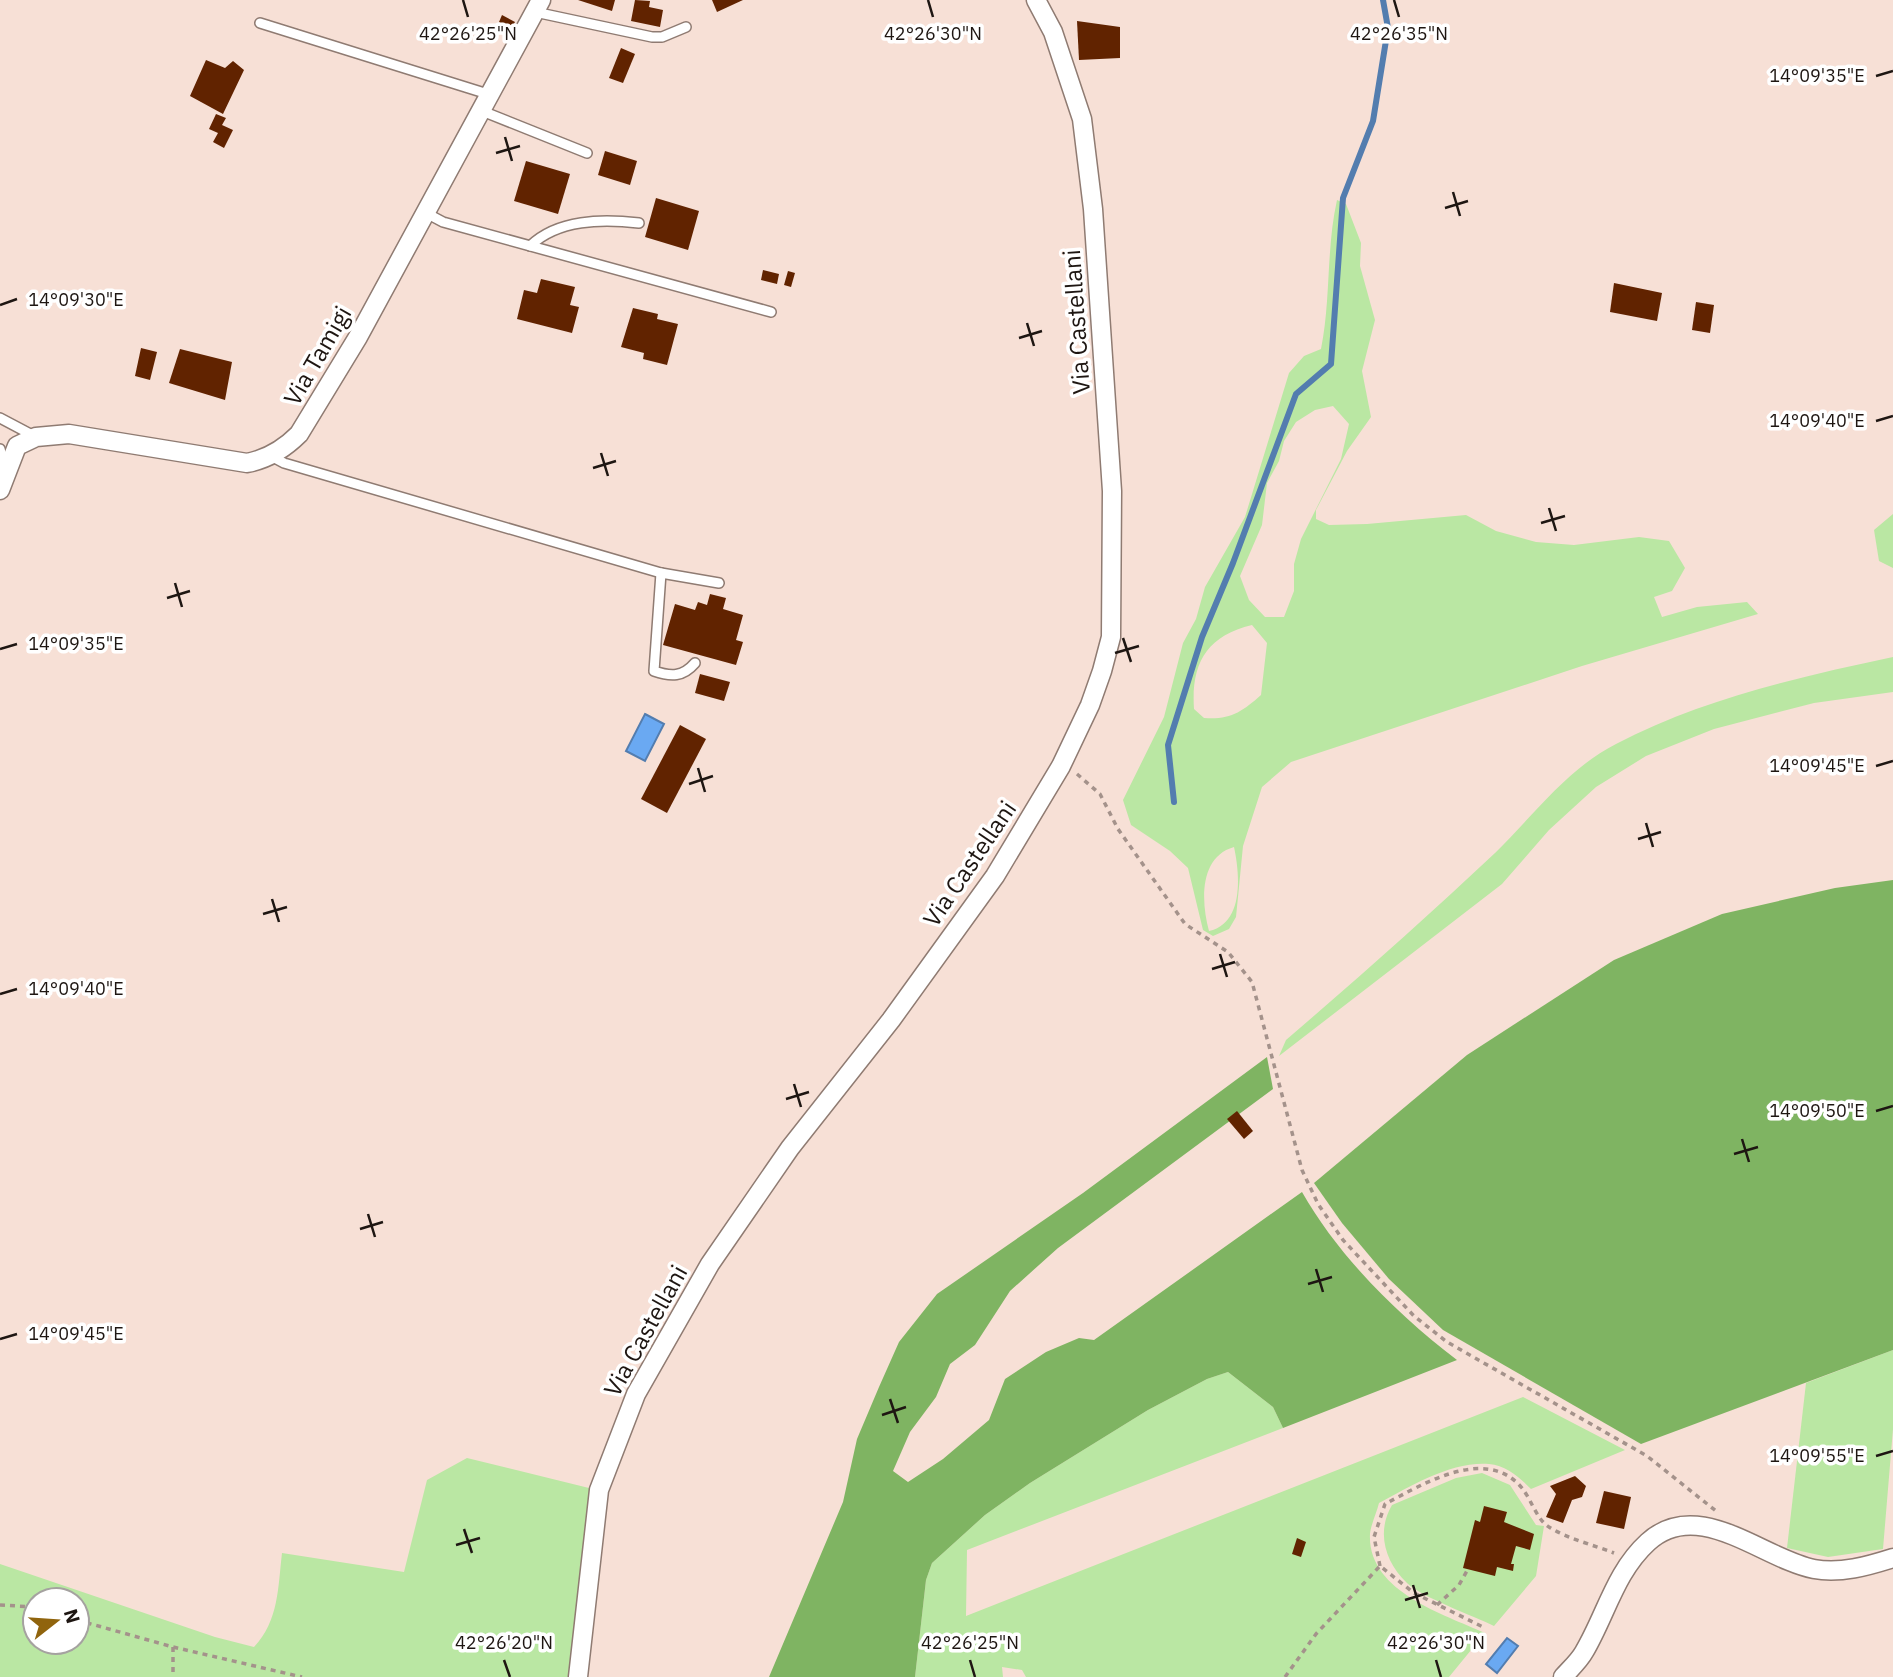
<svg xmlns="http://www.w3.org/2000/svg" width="1893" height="1677" font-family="'IBM Plex Sans',sans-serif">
<rect width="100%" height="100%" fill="#f7e0d6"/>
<g fill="#bae7a3" fill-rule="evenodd">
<path d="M1337,200L1346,204L1361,243L1360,266L1375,320L1362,371L1371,417L1347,451L1316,510V519L1329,525L1367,524L1466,515L1496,531L1536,542L1574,545L1639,537L1669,541L1685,568L1672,591L1654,597L1662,617L1697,607L1747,602L1758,614L1582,666L1291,762L1262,787L1243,846L1236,917L1229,929L1213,936L1203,930L1188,868L1170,851L1131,825L1123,800L1164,717L1183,643L1196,619L1205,587L1245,517L1289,373L1304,356L1321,349C1331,300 1326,249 1337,200ZM1333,406L1349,424L1341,459L1301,539L1294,564V591L1284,617H1265L1249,600L1240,576L1262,525L1267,483L1279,461L1284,441L1296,422L1315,410ZM1252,625L1267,643L1261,695C1242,712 1230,720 1204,718L1194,709C1191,664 1206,636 1252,625ZM1234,847C1240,875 1244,923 1209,931C1201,902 1199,857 1234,847Z"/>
<polygon points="1893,514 1893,568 1879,561 1874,530"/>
<path d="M1893,657V692L1814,703L1714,729L1646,756L1596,787L1549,830L1502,884L1279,1056L1286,1040C1357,979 1427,917 1495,853C1533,816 1568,768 1616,744C1702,699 1799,677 1893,657Z"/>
<polygon points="1893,1350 1893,1429 1883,1549 1828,1557 1787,1548 1806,1383"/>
<path d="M1228,1372L1273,1407L1283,1428L967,1550L966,1616L1523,1397L1625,1450L1531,1489C1520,1478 1506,1465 1489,1464C1452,1461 1411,1486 1379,1503C1377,1512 1371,1524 1370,1534C1367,1591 1443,1614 1485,1633L1449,1677H1026L1022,1670L1002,1667L1003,1677H915L926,1580L932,1563L985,1515L1030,1483L1148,1410L1207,1379Z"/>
<path d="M467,1458L593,1489L575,1677H0V1564L215,1637L254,1647C279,1621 278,1586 282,1553L404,1572L427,1480ZM35,1600H77V1642H35Z"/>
<path d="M1482,1473L1510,1485L1536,1525L1544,1526L1536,1576L1494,1626C1474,1616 1421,1597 1407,1583C1385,1562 1376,1532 1392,1505L1456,1478Z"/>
</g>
<g fill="#7fb462">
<polygon points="1893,880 1893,1350 1641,1444 1443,1330 1389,1279 1342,1223 1314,1183 1467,1055 1614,960 1722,914 1835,888"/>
<path d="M1267,1057L1273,1089L1058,1248L1010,1291L975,1345L950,1364L936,1397L910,1432L893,1471L908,1482L943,1459L989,1420L1005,1379L1046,1352L1079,1338L1094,1340L1302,1192C1339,1257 1398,1315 1457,1360L1283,1428L1273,1407L1228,1372L1207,1379L1148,1410L1030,1483L985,1515L932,1563L926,1580L915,1677H769L843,1502L857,1439L879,1387L899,1342L937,1294L1083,1193Z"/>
</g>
<g fill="#6aa9f2" stroke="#537daf" stroke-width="2">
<polygon points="645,714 664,724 645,761 626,751"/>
<polygon points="1507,1638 1518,1646 1497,1673 1486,1664"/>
</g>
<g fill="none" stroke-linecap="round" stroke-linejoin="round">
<polyline stroke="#537daf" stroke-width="6" points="1174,802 1168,745 1202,637 1233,563 1296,394 1331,364 1343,198 1373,121 1388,28 1383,0"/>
</g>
<g fill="#612300">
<polygon points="578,0 615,0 612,11"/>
<polygon points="635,0 650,1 649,7 663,10 660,27 631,21"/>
<polygon points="712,0 743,0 717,12"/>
<polygon points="502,15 515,22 511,29 499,22"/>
<polygon points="1077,21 1120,27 1120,58 1079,60"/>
<polygon points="621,48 635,54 623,83 609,78"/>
<polygon points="206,60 225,68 233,61 244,70 223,114 190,96"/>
<polygon points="216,114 226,118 222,125 233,130 224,148 213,142 218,133 209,129"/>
<polygon points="605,151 637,161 630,185 598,175"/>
<polygon points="526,161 570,174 558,214 514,201"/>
<polygon points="656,198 699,211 688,250 645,237"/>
<polygon points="763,270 779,274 777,284 761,280"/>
<polygon points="788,271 795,273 791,287 784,285"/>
<polygon points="541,279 575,287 570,305 579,307 572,333 517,319 524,290 537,293"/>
<polygon points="1614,283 1662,293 1657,321 1610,312"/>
<polygon points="1696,302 1714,305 1710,333 1692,330"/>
<polygon points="633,308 658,314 657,319 678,324 667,365 643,359 644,353 621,347"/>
<polygon points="141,348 157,352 150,380 135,376"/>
<polygon points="180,349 232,362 225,400 169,383"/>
<polygon points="710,594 726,598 723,609 743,615 736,640 743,642 736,665 663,645 675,604 695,610 698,602 707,605"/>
<polygon points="700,674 730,682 724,701 695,693"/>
<polygon points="680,725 706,739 667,813 641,799"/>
<polygon points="1237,1111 1253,1131 1244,1139 1227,1119"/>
<polygon points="1575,1476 1586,1486 1582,1497 1572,1500 1563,1523 1546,1517 1556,1494 1550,1486"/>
<polygon points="1604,1491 1631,1497 1624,1529 1596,1523"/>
<polygon points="1484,1506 1507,1512 1504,1522 1534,1534 1530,1550 1516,1546 1511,1564 1514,1564 1513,1571 1497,1567 1495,1576 1463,1568 1475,1520 1480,1522"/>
<polygon points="1297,1538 1306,1542 1301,1557 1292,1554"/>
</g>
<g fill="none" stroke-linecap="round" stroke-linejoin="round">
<g stroke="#8f7b72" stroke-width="12">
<g id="service">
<polyline points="535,12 652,37 662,37 686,27"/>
<polyline points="260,23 491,95"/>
<polyline points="482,111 587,153"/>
<polyline points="426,213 443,222 771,312"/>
<path d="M530,246C558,219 602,219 639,223"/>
<polyline points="0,418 36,437"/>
<polyline points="0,449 5,468"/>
<polyline points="271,456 284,463 661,573 719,583"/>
<path d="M661,573L654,671C671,677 683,677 695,663"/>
</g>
</g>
<g stroke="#8f7b72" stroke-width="21">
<g id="minor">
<path d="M0,490L17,446L36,437L69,434L247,463C268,459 284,449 299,434L358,337L541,0"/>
<polyline points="578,1677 599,1490 636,1394 710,1264 790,1148 891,1020 995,876 1061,766 1090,705 1102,671 1111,637 1112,491 1093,209 1082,119 1053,32 1036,0"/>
<path d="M1563,1677C1570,1669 1579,1661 1584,1652C1606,1615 1615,1572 1648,1542C1698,1496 1763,1559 1814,1569C1840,1574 1868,1566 1893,1558"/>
</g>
</g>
<g stroke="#a4928b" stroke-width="3.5" stroke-dasharray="5 5" stroke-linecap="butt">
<polyline points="1077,774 1100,794 1118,829 1185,924 1228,952 1252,982 1302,1170 1318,1204 1343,1240 1414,1316 1447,1342 1647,1456 1716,1511"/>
<path d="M1380,1566L1374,1537L1385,1504C1423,1484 1486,1445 1522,1488C1531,1499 1537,1520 1549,1527C1568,1539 1594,1545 1614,1553"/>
<polyline points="0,1605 35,1607"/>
<polyline points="1437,1605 1459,1585 1468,1569"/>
<polyline points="77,1620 173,1647 302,1677"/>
<polyline points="173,1647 173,1677"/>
<polyline points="1285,1677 1316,1634 1380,1566 1414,1593 1485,1628"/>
</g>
<use href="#service" stroke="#fff" stroke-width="9"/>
<use href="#minor" stroke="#fff" stroke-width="18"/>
</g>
<path fill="none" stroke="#1e1612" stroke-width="2.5" d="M463,0L468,17M928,0L933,17M1394,0L1399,17M1876,76L1893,71M505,137L512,161M496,153L520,146M1453,192L1460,216M1445,208L1468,201M0,305L17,299M1027,323L1034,346M1019,338L1042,331M1876,421L1893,416M601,453L608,476M593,468L616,461M1549,508L1556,531M1541,523L1565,516M175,583L182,607M167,598L190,591M1123,638L1131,662M0,649L17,644M1115,653L1139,646M1876,766L1893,761M698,768L705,792M689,784L713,776M1646,823L1653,847M1638,839L1661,832M272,899L279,922M263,914L287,907M1220,954L1227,977M1212,969L1235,962M0,994L17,989M794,1084L801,1107M786,1099L809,1092M1876,1111L1893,1106M1742,1139L1749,1162M1734,1154L1758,1147M368,1214L375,1237M360,1229L383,1222M1316,1269L1323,1292M1308,1284L1332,1277M0,1339L17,1334M890,1399L898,1423M882,1415L906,1407M1876,1456L1893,1451M464,1529L472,1553M456,1545L480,1538M1413,1585L1420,1608M1405,1600L1428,1593M504,1660L510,1677M970,1660L975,1677M1436,1660L1441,1677"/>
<g text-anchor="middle" stroke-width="7" stroke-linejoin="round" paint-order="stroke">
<g font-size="24" fill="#1e1612" stroke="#fff">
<text transform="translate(1077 322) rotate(-94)" y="8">Via Castellani</text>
<text transform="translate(318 356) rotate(-60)" y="8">Via Tamigi</text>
<text transform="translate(970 864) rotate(-56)" y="8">Via Castellani</text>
<text transform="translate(646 1331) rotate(-61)" y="8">Via Castellani</text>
</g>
</g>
<g font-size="18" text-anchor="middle" fill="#1e1612" stroke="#fff" stroke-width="7" stroke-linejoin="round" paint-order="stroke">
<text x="468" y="40">42°26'25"N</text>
<text x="933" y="40">42°26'30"N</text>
<text x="1399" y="40">42°26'35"N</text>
<text x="1817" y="82">14°09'35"E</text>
<text x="76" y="306">14°09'30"E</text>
<text x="1817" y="427">14°09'40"E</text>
<text x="76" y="650">14°09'35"E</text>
<text x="1817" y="772">14°09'45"E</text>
<text x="76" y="995">14°09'40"E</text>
<text x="1817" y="1117">14°09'50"E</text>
<text x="76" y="1340">14°09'45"E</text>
<text x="1817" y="1462">14°09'55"E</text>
<text x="504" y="1649">42°26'20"N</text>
<text x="970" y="1649">42°26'25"N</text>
<text x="1436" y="1649">42°26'30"N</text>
</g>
<g transform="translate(56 1621) rotate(73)"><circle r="33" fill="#ffffff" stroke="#a5a2a0" stroke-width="2"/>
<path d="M0-5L12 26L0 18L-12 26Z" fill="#90640d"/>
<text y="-10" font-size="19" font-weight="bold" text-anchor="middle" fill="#1e1612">N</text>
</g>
</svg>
